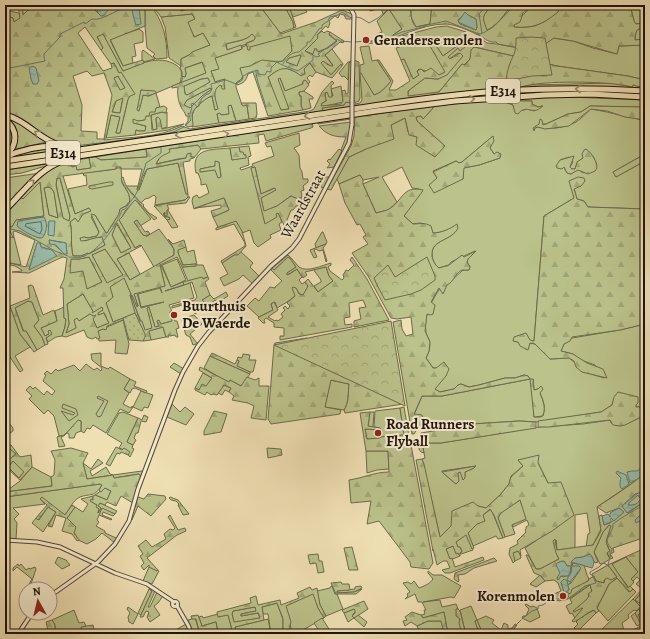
<svg xmlns="http://www.w3.org/2000/svg" width="650" height="639" font-family="Alegreya,serif">
<defs>
<pattern id="forest-firs" width="22" height="20" patternUnits="userSpaceOnUse"><rect width="22" height="20" fill="#bbc28b"/><path d="M5 1l3.5 6h-7zM16 11l3.5 6h-7z" fill="#a0a677"/></pattern>
<pattern id="park-crowns" width="20" height="18" patternUnits="userSpaceOnUse"><rect width="20" height="18" fill="#bbc28b"/><path d="M2 6a3 3 0 1 1 6 0M12 15a3 3 0 1 1 6 0" fill="none" stroke="#a0a677"/></pattern>
<pattern id="garden-dots" width="8" height="8" patternUnits="userSpaceOnUse"><rect width="8" height="8" fill="#bbc28b"/><path d="M2 2h.1M6 6h.1" fill="none" stroke="#a0a677" stroke-width="1.8" stroke-linecap="round"/></pattern>
<pattern id="water-ripples" width="26" height="14" patternUnits="userSpaceOnUse"><rect width="26" height="14" fill="#9abdaa"/><path d="M2 4q2-2 4 0t4 0M15 11q2-2 4 0t4 0" fill="none" stroke="#84a291"/></pattern>
</defs>
<rect width="100%" height="100%" fill="#efe0b4"/>
<filter id="stains"><feTurbulence type="fractalNoise" baseFrequency=".005" numOctaves="4"/><feColorMatrix values="0 0 0 0 .2 0 0 0 0 .09 0 0 0 0 .02 0 0 0 .5 -.17"/></filter>
<radialGradient id="worn" r=".72"><stop offset=".6" stop-color="#630" stop-opacity="0"/><stop offset="1" stop-color="#630" stop-opacity=".3"/></radialGradient>
<g fill="#bbc28b" stroke="#6c6b4a" fill-rule="evenodd">
<polygon points="22,5 33,5 23,15"/>
<path d="M145,5H150C163,20 167,38 167,58L156,59L153,56L155,54L147,48L145,26Z"/>
<polygon points="259,5 284,5 293,22 294,28 280,33"/>
<polygon points="411,5 432,5 430,24 416,27 411,17"/>
<path d="M491,5H512C506,12 495,29 486,30C481,14 483,18 491,5Z"/>
<path d="M533,5H557L559,8V12C543,24 534,29 514,27V25C521,18 526,11 533,5Z"/>
<polygon points="630,5 645,5 645,23 636,24 634,21"/>
<polygon points="389,9 402,29 393,35 393,37 376,41 375,35 382,32 377,21"/>
<polygon points="5,10 19,13 21,18 14,22 13,18 5,16"/>
<path d="M192,14L195,19L194,37L203,33L210,45C199,49 191,54 181,59V66L169,58L165,27L161,17Z"/>
<polygon points="447,26 466,32 461,43 443,56 435,44 446,72 439,75 419,69 417,71 419,75 413,79 404,59 401,60 396,48 405,45 402,36 436,27"/>
<polygon points="643,27 645,27 645,39 635,40 636,31"/>
<polygon points="139,29 143,32 143,42 134,44 136,56 132,57 133,63 123,66 110,39"/>
<polygon points="322,31 324,33 327,31 330,32 329,35 337,41 328,48 317,52 317,49 315,49 313,54 305,51 318,37 317,35"/>
<path d="M103,33L123,71C139,64 159,54 176,65C183,69 182,75 180,83L156,93L160,107L156,108V112L145,120L138,121L135,123L145,126L146,128L145,131H139L136,130L135,135L106,138L111,115L120,117L116,133H120L128,99L130,96L114,63L111,64L101,50L103,48L97,37ZM141,90L155,93L149,96L143,95L139,110L138,111Z"/>
<path d="M252,34L256,37L254,40L247,43V44L227,50L226,44C235,41 246,41 252,34Z"/>
<path d="M291,35L292,51L285,58L283,61C272,63 257,57 249,68C245,74 243,79 236,83V87L242,105H247L249,119L236,121L231,105L230,114L221,115L217,114L219,123L192,127V115L194,110L205,99L212,96L215,110L218,109C216,103 211,90 218,86C222,83 223,84 225,79L215,82L211,71L218,69L215,58L242,49V47L247,45L248,50L249,47Z"/>
<polygon points="477,36 487,43 497,44 535,51 553,38 573,41 593,48 617,54 619,46 645,45 645,80 628,76 557,66 474,47 470,59 464,65 462,64 439,92 408,97 408,91 425,78 438,79 442,77 463,56 458,53 449,59 448,56 458,48 460,50"/>
<path d="M369,46L372,61L377,60L391,81C386,87 381,93 374,95L360,73V65L364,64L360,47Z"/>
<polygon points="332,49 343,64 342,66 340,65 331,75 320,63 323,61 328,65 333,65 325,55"/>
<polygon points="143,50 155,59 143,62 142,61 142,51"/>
<polygon points="300,55 301,56 297,66 286,62 289,58"/>
<polygon points="352,61 349,63 348,80 344,76 342,77 339,73 348,62"/>
<polygon points="203,62 206,73 181,83 183,76 185,77 186,74 185,68"/>
<polygon points="310,63 316,72 312,77 310,75 307,78 310,82 308,84 305,80 301,85 285,91 280,78 289,109 280,110 268,77 279,69 286,68 303,75 305,74 304,69"/>
<polygon points="118,76 125,88 120,91 113,78"/>
<polygon points="208,78 210,82 205,87 187,95 185,94 184,86 201,79"/>
<polygon points="610,83 632,87 633,85 645,88 645,90 586,87 392,101 440,94 521,87 529,85"/>
<polygon points="341,86 343,102 321,107 322,103 326,101 325,93 327,92 333,96 331,89"/>
<polygon points="210,88 212,89 202,96 190,108 183,105 187,100"/>
<polygon points="304,91 313,97 313,99 309,99 311,108 303,110 301,106 301,96 299,95 299,92"/>
<polygon points="123,97 120,113 112,112 116,101"/>
<path d="M568,97L645,100V107L590,106L581,112L568,114L546,124H539L535,128L538,127C549,130 565,128 576,122C581,119 586,113 591,109C603,111 612,113 623,116C631,118 638,118 645,122V154L613,172L616,177L645,161V209L588,207L584,201L577,199L574,188L581,186L574,179L572,181L574,198L544,216L534,341H514L518,342L527,350L530,343L535,344L550,359L569,358L588,373L604,378L595,365L581,360L573,354L561,351L564,344L572,338L620,330L645,324V395L642,398L645,399V403L640,407H636V405L613,401L612,405L601,412L536,422L519,421L457,425C447,421 441,426 430,426L431,424L424,422L414,415L422,396H442L530,379L528,376L524,375L515,378H505L479,385L469,387L461,384L458,385L454,389L440,392L434,389L440,382L436,368H433L426,358C429,352 431,347 429,340C428,337 426,334 426,332C423,315 432,301 440,288L441,290L463,270H469L470,267L467,262L468,259L475,251L451,262L449,265L439,268C435,265 432,260 432,254C432,239 452,241 457,228V225C450,229 442,233 433,233L430,226L420,223L413,224L404,216L419,189L412,188L402,167L382,177L397,202L388,210L376,213L363,184L379,177L363,180L360,175L339,184L337,179L349,157L366,149L391,125L405,118L408,132L417,137L445,146L417,121L416,117L421,116L423,119L433,108V106L503,99ZM511,101H532V104L538,107L542,106L534,111L527,109L515,112L513,105L504,102ZM493,136L490,148L494,154L500,158L479,165L463,168V179L429,186L438,178L433,171L456,161L459,163L462,162ZM593,156L597,165L583,173L578,169L571,174L567,173L560,160L569,157L573,162L570,167L572,169H575C578,158 583,158 593,156ZM533,379L534,390L538,389C542,397 548,409 541,417H534Z"/>
<polygon points="346,102 351,103 351,107 323,111 322,108 344,105"/>
<polygon points="162,112 166,113 167,112 167,127 161,129 156,119 157,129 153,130 151,115"/>
<path d="M299,133L300,145L294,148L299,155L300,168L302,172L303,179H308V182L303,186L304,190L301,191L302,197L298,199L291,196L277,206L264,212L261,198L275,190L274,188L261,194L255,167L252,168L265,223L278,212L282,222L279,224L281,230L270,235L271,238L258,247L254,243L250,230L242,233L236,222L218,227L213,217L229,210L224,198L194,209L192,201L193,197L197,195L199,198L209,193L206,184L201,185V181L198,173H196C190,147 212,150 230,148L232,160L246,155H244L240,152L239,147L249,146L251,156L248,157L249,165L240,168L241,170L253,166L252,164L274,156L271,146L267,147L265,143ZM219,162L221,176L215,169L201,172L200,169L215,166Z"/>
<path d="M198,145L201,149L194,158L193,157L178,159L156,164C159,159 161,154 167,153L169,149Z"/>
<polygon points="146,149 147,157 101,160 95,157"/>
<polygon points="339,149 342,151 334,167 327,168 330,164 327,161 329,159 330,160"/>
<polygon points="89,158 91,168 77,170 72,167 71,161"/>
<polygon points="178,163 186,194 188,194 188,197 185,200 155,205 156,197 154,195 149,198 145,199 141,203 126,186 138,186 137,189 139,190 147,169"/>
<path d="M116,168H121L122,183L129,194L130,201L126,206L120,209L119,214L107,233H106L95,215L91,217L99,232L97,236L88,238L84,237L85,241L93,238L102,237L105,245L89,254L88,253L81,256H73C70,244 73,233 70,222C73,219 84,213 89,212V208L75,214L68,189L87,185L86,175L84,176L83,173L116,169Z"/>
<polygon points="319,177 329,177 324,188 321,187"/>
<polygon points="57,178 60,178 70,216 69,221 63,219 56,184"/>
<polygon points="40,182 44,216 16,220 12,227 5,226 5,213 21,197 22,199"/>
<polygon points="48,187 51,188 54,192 58,218 49,215 44,188"/>
<path d="M135,199L151,219L140,226L137,220L134,222L143,235L147,236L159,229L174,249V255L154,267L141,245L135,248L119,220C123,216 130,205 135,199Z"/>
<polygon points="167,210 168,210 178,227 172,228 167,220 170,219 169,217 165,217 164,215 165,212 165,216 167,215"/>
<polygon points="116,223 131,248 121,253 112,235"/>
<polygon points="322,232 323,232 327,242 326,244 316,248 315,244"/>
<polygon points="12,237 14,237 21,265 5,262 5,238"/>
<polygon points="186,247 187,252 194,250 197,265 203,265 208,277 202,279 188,281 182,267 196,266 196,264 183,265 178,253 178,249"/>
<polygon points="105,249 123,275 107,284 92,255"/>
<polygon points="240,251 253,263 250,267 260,277 253,284 243,275 239,279 224,286 220,278 228,274 222,263"/>
<polygon points="129,253 140,274 130,280 117,259"/>
<polygon points="89,257 102,282 87,289 86,286 69,273 70,259 79,259"/>
<path d="M288,257L290,258L296,267L287,273L288,275L297,269L302,277L299,280L302,284L305,282L308,286C305,296 301,298 296,288L295,296L287,302L277,308L275,302L271,304L273,310L259,317L247,306L255,298L259,301L270,287L275,288V287L282,281L271,270L272,268L274,270Z"/>
<polygon points="177,259 186,280 171,287 162,265"/>
<polygon points="160,265 161,265 171,287 183,282 184,285 165,291 190,283 194,298 169,305 172,311 170,312 173,321 161,324 157,321 159,326 155,327 149,308 152,328 145,331 130,295 136,313 113,322 106,303 113,297 109,287 124,277 131,294 132,294 138,306 134,294 137,293 141,308 164,302 141,307 138,294 160,288 162,293 160,287 165,286"/>
<polygon points="326,267 329,276 333,281 318,292 314,286 321,282 321,280 313,269"/>
<polygon points="226,292 228,296 217,303 215,300 208,306 202,300 210,295 214,299"/>
<polygon points="83,294 93,311 102,306 103,311 98,313 104,313 109,323 97,328 90,314 79,321 75,329 66,333 69,324 67,304"/>
<polygon points="28,301 32,302 39,320 34,326 42,337 45,345 37,350 26,331 24,332 15,308"/>
<polygon points="10,306 20,334 30,347 15,356 23,370 20,372 10,357 5,359 5,308"/>
<polygon points="64,307 64,318 66,318 65,327 62,336 56,337 48,342 46,338 52,333 45,336 41,328 57,321 55,311"/>
<polygon points="194,315 202,324 190,334 197,343 199,343 193,345 190,337 186,335 184,329 186,328 181,319"/>
<polygon points="123,320 129,344 127,354 115,353 116,340 99,341 98,331"/>
<polygon points="163,327 166,337 151,340 148,331"/>
<polygon points="101,353 101,366 108,369 110,367 130,379 124,389 129,393 123,404 131,408 132,406 133,407 129,413 120,409 106,433 93,425 90,429 87,428 84,433 81,431 81,421 80,420 63,436 59,436 54,416 48,410 44,414 29,399 32,396 26,390 30,386 33,389 35,387 44,395 47,391 52,395 55,391 43,381 46,375 44,374 47,371 51,374 56,369 58,371 74,365 80,371 86,364 94,370 97,368 101,371 102,368 92,360 91,354"/>
<polygon points="243,354 250,355 249,360 256,360 253,372 250,372 237,366 239,361 237,360 238,357 242,358"/>
<polygon points="210,356 250,374 241,386 230,380 229,383 204,368"/>
<polygon points="174,363 184,369 181,374 170,367"/>
<polygon points="203,373 212,378 206,387 199,390 195,388"/>
<path d="M330,380L349,384C348,392 349,403 344,410L325,407Z"/>
<polygon points="224,385 231,388 229,392 225,390 222,395 218,393"/>
<polygon points="141,391 153,395 148,408 144,407 142,411 133,407"/>
<polygon points="172,404 180,412 185,407 194,414 186,425 167,417"/>
<polygon points="400,408 404,435 381,437 380,438 367,439 365,429 380,430 380,428 374,427 375,411"/>
<polygon points="123,412 138,418 127,442 133,445 132,448 134,449 130,457 128,455 129,452 119,448 122,443 107,434 119,413"/>
<polygon points="370,412 374,412 373,427 368,426"/>
<path d="M645,415V472L643,476L597,507L601,529L593,545L586,547L588,534L590,533L587,513L575,515V548L557,550L556,540L557,555L559,559L540,569H536L525,548L537,540L548,483L538,463L518,460L523,466L511,476L509,484L500,495L486,508L478,506L451,526L440,537L422,459L425,458L423,448L427,443H441L539,427L583,424L610,420L611,423H628ZM476,466L474,468L465,472V476L463,480L461,472L458,473L456,484L442,472V471Z"/>
<polygon points="5,418 13,428 13,431 5,437"/>
<polygon points="5,447 8,450 10,448 16,454 5,463"/>
<polygon points="366,451 388,451 389,469 377,470 367,473"/>
<polygon points="98,459 103,463 90,471 92,476 106,467 110,474 113,475 142,471 143,473 141,479 139,474 114,478 113,475 87,479 83,463 91,469"/>
<polygon points="13,461 24,472 19,478 8,467"/>
<polygon points="32,467 51,477 52,486 5,492 20,481"/>
<path d="M100,484L102,485C94,498 91,493 80,497C73,500 69,510 65,515L40,499L45,504L13,508L19,514L14,519L17,523L16,539L8,538V525L5,526V497Z"/>
<polygon points="105,488 111,491 107,500 95,495"/>
<polygon points="93,496 93,500 99,509 98,513 101,508 98,506 100,503 117,511 115,514 102,509 97,520 99,522 96,526 105,531 105,533 116,538 117,540 115,543 102,533 96,539 87,544 78,540 67,518 75,507 83,512 88,504 81,499"/>
<polygon points="520,500 527,519 512,525 515,534 505,537 498,518 500,513"/>
<polygon points="48,507 56,512 43,532 32,523 36,518 39,520"/>
<polygon points="491,509 503,538 498,539 496,536 473,546 468,533 477,524 484,521 483,515"/>
<path d="M609,525H611C609,538 603,539 610,551L607,553L610,559L602,564H600L594,552L603,532Z"/>
<polygon points="466,534 473,550 461,554 460,553 462,551 460,547 458,548 456,542"/>
<polygon points="453,546 460,556 450,560 446,549"/>
<polygon points="519,551 521,558 515,561 512,553"/>
<polygon points="58,557 66,560 70,565 62,569 55,563"/>
<polygon points="626,557 638,572 631,579 634,582 629,588 611,564"/>
<path d="M572,563L584,565C586,570 586,574 589,579L588,581L571,594L565,592L569,590L567,585L571,583L580,570L573,566Z"/>
<polygon points="18,564 19,566 21,564 26,570 29,568 30,569 35,567 36,569 31,584 29,584 32,579 17,567 13,571 13,568"/>
<polygon points="608,565 617,577 611,581 604,580 604,583 596,581 592,574"/>
<polygon points="149,567 159,571 152,584 143,581"/>
<path d="M428,571L433,575H442L461,586L454,598L451,597L423,602L440,600L442,607L456,604L458,609H456L460,620L461,631L462,634H448L444,612L423,618L421,615L425,614L424,610H426L422,602H418L415,594L405,599L408,596L407,594L410,592L403,583L408,582L411,584L414,581L419,588C424,586 430,584 433,579L428,573Z"/>
<polygon points="540,575 545,581 536,587 530,584"/>
<polygon points="617,578 629,592 633,589 636,592 608,621 597,608 609,584"/>
<polygon points="590,585 592,591 582,608 583,610 575,618 572,613 570,614 566,606 572,603 570,599"/>
<polygon points="331,586 332,586 335,594 337,594 343,609 326,616 320,605 317,591 330,588"/>
<polygon points="361,586 362,588 354,592 337,593 337,591 355,589 355,587"/>
<polygon points="149,589 152,591 141,615 138,613"/>
<polygon points="644,589 645,590 645,597 639,603 635,600 641,593 643,593 641,591"/>
<polygon points="314,593 318,608 324,618 296,634 288,634 291,628 285,606"/>
<polygon points="633,599 641,607 636,611 634,610 628,615 629,618 622,623 624,631 612,634 597,634"/>
<polygon points="277,603 283,619 283,634 271,634 268,614 263,614 262,607"/>
<polygon points="471,606 477,620 486,616 494,620 492,623 501,630 498,631 497,634 490,634 489,632 481,630 477,620 475,621 478,630 475,634 471,634 465,631 460,610"/>
<polygon points="645,606 645,620 642,623 638,615 641,613 639,610"/>
<polygon points="255,607 257,611 241,614 241,616 258,613 260,618 234,623 232,614 233,611"/>
<polygon points="354,609 356,611 353,614 353,617 358,615 367,622 364,627 354,618 348,622 344,613"/>
<polygon points="74,610 79,623 84,622 86,626 81,628 83,634 54,634 55,633 55,625 52,620"/>
<polygon points="594,610 596,613 578,631 574,628 578,624 576,622 580,618 583,617 585,615"/>
<polygon points="635,613 641,624 637,626 631,616"/>
<polygon points="218,614 219,617 228,614 233,634 218,634 216,622 202,626 199,617 202,616 203,618"/>
<polygon points="195,618 200,634 194,634 188,620"/>
<polygon points="268,619 270,629 245,633 245,631 237,632 235,627"/>
<polygon points="428,621 442,621 443,629 436,634 421,634 417,626"/>
<polygon points="186,624 189,631 187,629 175,634 169,634"/>
<polygon points="643,625 645,634 634,634 633,630"/>
</g>
<g fill="url(#forest-firs)" stroke="#6c6b4a" fill-rule="evenodd">
<path d="M19,5H22L23,15L33,5H93L95,10L101,16L108,8L106,5H145V26L110,40L123,66L143,60L144,63L123,71L103,34L97,37L103,48L101,50L85,27L78,33L103,71L112,68L111,64L114,63L119,73L121,72L135,94L130,96L128,99L120,133H116L120,117L111,115L106,138L104,139V140C129,137 158,138 182,126L190,129L310,111L314,109L322,92L332,81L334,83L331,86L332,97H329L327,92L325,93L326,101L322,103L321,106L341,104L343,101L342,91L345,90L346,94L348,93L349,63L352,61L351,103L346,102L344,105L322,108L323,111L158,136L75,146L54,141L27,123L5,114V16L13,18L14,22L20,18L19,12ZM87,71L92,76L104,73L112,95L104,139H97V132L81,131L82,105L73,76ZM118,76L125,88L120,90L114,78ZM123,98L120,113L112,112L116,101Z"/>
<path d="M152,5H178L181,11L187,9L184,5H259L281,34L316,22L342,10L352,14L353,19H346L344,15L340,14L338,18L335,16L329,21L330,23L328,28L326,26L317,35L318,38L305,51L312,55L313,54L315,48L318,52L328,48L337,41L329,34L330,32L344,41L343,43L340,42L325,55L333,66H331L323,61L321,63L331,75L341,64L342,66L332,78L316,72L310,63L304,69L305,73L301,76C287,65 281,67 268,77L281,110L289,109L278,79L280,78L285,91L303,84V81L305,80L309,85L304,91L299,92V95L301,96V106L303,110L268,116L253,72L248,74C246,81 244,83 237,85L236,83L243,78L240,68L250,66L262,60L278,62L283,61L285,58L292,51L290,36L250,47V50H248L246,43C250,42 256,41 255,37L252,34C246,41 235,41 226,44L227,50L241,45L242,49L215,58L219,69L211,71L215,82L225,79L224,83L225,89H222L221,85C211,89 216,101 218,109L215,110L212,96C207,97 197,106 194,110C191,114 193,121 193,126L188,127L185,125L188,121V116H186C185,112 183,111 181,107C178,101 177,93 178,87L172,88V86L206,73L202,62L185,68L186,74L185,77L182,76V72L180,68L181,65V59L189,55L192,52L210,45L203,33L194,37L188,22L195,19L192,14L161,17ZM300,55L301,56L297,66L286,62L289,58ZM208,78L210,82L187,95L185,94L184,86L201,79ZM210,88L212,89L202,96L190,108L184,105L187,100Z"/>
<polygon points="284,5 302,6 290,9 296,27 294,28 293,22"/>
<path d="M370,5H411C410,12 411,22 416,27L430,24L432,5H491C483,18 481,14 487,30C495,29 506,12 512,5H533L523,13L520,22L514,25V27C534,29 543,24 558,12L559,8L557,5H630L634,21L636,24L645,23V27C637,27 635,32 635,40L645,39V45L619,46L617,54L573,41L554,38L535,51L498,44L496,42C487,43 484,37 476,34C468,30 456,25 447,24C419,23 393,43 365,44V42L376,41L393,37V35L402,29L389,9L383,14L381,8L370,11ZM466,13L468,15L476,19L477,27L476,30L460,24L458,20Z"/>
<path d="M461,43L466,46L460,51L458,48L448,57L450,59L460,53L463,56L447,75L438,79L425,78L408,91V96L439,92L462,64L465,65L470,59L471,50L474,47L557,66L628,76L645,80V88L633,85L632,87C612,81 541,80 521,87L440,94L355,107V104L360,103L362,100L360,73H361L374,95C381,93 386,87 391,81L377,60H379L393,81L389,90H396L410,81L401,60L404,59L413,79L419,75L417,71L421,69L424,72L431,68L439,75L445,72L430,46L435,44L443,56Z"/>
<polygon points="354,60 359,62 360,98 359,101 354,103"/>
<polygon points="141,90 155,91 156,93 148,96 143,95 139,111 138,111 137,110"/>
<path d="M504,101H532V104L538,107L543,106C533,115 530,107 523,110C521,110 519,113 518,114L515,113L513,105Z"/>
<polygon points="241,103 256,103 257,114 256,118 249,119 247,105 243,106"/>
<polygon points="231,105 236,121 219,123 217,114 220,113 221,115 229,114 228,106"/>
<polygon points="164,106 167,108 166,113 162,112 151,115 152,130 157,129 156,118 158,117 160,119 162,129 184,124 168,130 135,135 136,130 139,131 145,131 146,126 133,123 133,119 138,121 145,120 146,116 149,116 150,112 155,112 156,108"/>
<polygon points="433,106 433,108 423,119 421,116 416,117 417,121 445,146 435,157 416,145 417,137 409,135 405,118 391,125 394,139 366,149 349,157 331,190 327,189 351,146 354,136 355,117"/>
<polygon points="590,106 645,107 645,122 639,119 625,117 607,111 591,109 569,126 545,129 538,127 535,128 534,131 533,128 539,124 540,119 542,120 543,125 546,124 568,114 581,112"/>
<path d="M8,118C22,124 36,132 46,142L16,149V135L7,120Z"/>
<polygon points="351,118 351,119 318,124 318,122"/>
<path d="M5,122C16,136 15,141 5,155Z"/>
<path d="M351,122L348,143L326,183L342,151L341,150L346,137C334,137 327,135 319,126Z"/>
<path d="M312,123L313,127L311,128L266,141L264,134L258,135L259,143L201,149L198,145L169,149L170,152C163,156 160,155 156,164L186,158L187,154L191,153V157H194V158L190,159V161L183,162L188,194H186L178,163L147,169L142,178L139,190H137L142,169H121V167H116V169L63,176L75,214L89,208L91,211L83,214L78,222L75,218L70,222C73,233 70,245 73,256H81L88,253L89,254L105,245L102,237C94,237 88,241 81,241L80,238L84,237L88,238L97,236L99,232L91,214L95,215L106,233H107L119,214L120,209L126,206L130,201C130,192 123,186 121,178L123,177C126,189 134,198 144,205L143,206L150,214H151L157,218L154,220L139,203L135,200L125,211L122,217L119,220L135,248L140,245L141,246L117,259L130,280L174,255V249L168,239L173,244L184,240L186,247L178,250V253L183,265L196,264V266L182,267L177,257L160,265L165,286L134,294L138,306L137,307L132,295H131L140,321H142L145,330L152,328L147,308L149,307L155,327L159,326L157,321L159,320L161,324L172,321L170,312L172,311L175,321H177L179,328L176,329L178,337H176L175,335L170,336V335H168L169,337H166L163,327L149,331L151,340L143,341L144,334L135,313L130,295L131,294L124,278L110,287L113,297L106,303L113,322L123,318V320L107,326L106,330L103,329L98,331L100,338L97,339L96,337L92,339L87,337L84,330L66,337L62,336L65,327L66,319L64,318L63,288H60L64,279L67,258L63,257L58,259L29,273L12,272L22,271V270L15,266L5,264V262L26,267L35,240L15,231L13,232L14,237L13,238L10,231L5,230V226L12,227L16,220L44,216L40,182L23,199L21,197C36,182 49,165 71,161L72,167L76,166L77,170L91,168L89,158L95,157L101,160L147,157L146,149ZM57,178H60L70,216L69,221L63,218L56,185ZM48,187L51,188L54,192L58,218L49,215L44,188ZM44,217L46,226L43,237L39,238L18,227L19,221ZM117,223L131,248L121,253L112,235ZM49,240L66,243L67,254C59,250 55,245 49,240ZM40,243L41,247L52,250L54,253L29,269L37,244ZM105,249L123,275L107,283L92,255ZM89,257L102,282L87,289L83,271L70,273L71,259H79ZM83,294L93,311L92,313L102,307L103,310L98,313V315L104,313L109,323L97,328L93,319L96,315L93,316L90,314L79,321L77,318L74,320L76,328L66,333L69,324L67,304Z"/>
<polygon points="493,136 494,141 490,148 494,154 497,152 501,154 500,158 479,165 464,168 463,179 434,193 429,185 437,178 433,172 456,161 459,163 462,162"/>
<polygon points="239,147 240,152 243,152 244,155 246,155 246,158 232,160 230,148"/>
<polygon points="62,148 62,150 11,158 11,156 38,149"/>
<path d="M586,149C592,153 597,162 597,168L595,171L588,174L578,170L571,174L567,173L564,167L562,169L557,168L556,166L560,160L574,156L570,167L572,169H575L577,162L583,158L582,154L584,150Z"/>
<polygon points="645,154 645,161 616,177 613,172"/>
<polygon points="215,161 219,162 221,177 218,178 215,170 200,172 200,169 215,166"/>
<polygon points="47,164 49,165 22,173 5,175 5,170"/>
<polygon points="255,167 261,194 275,188 276,190 261,198 264,211 277,206 291,196 298,199 302,197 299,206 296,206 293,210 291,210 285,225 284,225 278,213 276,214 277,217 265,224 251,168"/>
<polygon points="41,173 9,205 5,192 5,178"/>
<path d="M360,175L363,180V184L376,213C380,212 385,211 389,209C403,201 402,185 423,190L422,192L404,216L413,224C420,224 424,222 431,226L433,233C441,233 450,229 457,224L458,228C452,241 432,239 432,254C432,260 435,265 439,268L449,265L462,255L464,257L476,251L468,259L467,262L470,267L469,270C467,270 464,270 462,270C455,273 454,282 447,285L443,294L439,288L431,302L435,305L433,314L431,315L427,314L425,331L430,342L429,351L426,358L433,368H436L444,362L449,369L446,376L435,389L440,392L454,389L458,385L461,384L469,387L479,385L505,378H515L524,375L528,376L530,379H533L534,390L538,389L541,386L543,389L540,393C543,401 546,407 543,416L534,417L530,379L442,396H422L414,414L422,415L424,422L430,421L431,424L418,428L414,434H412L393,322L401,320L402,329L406,336L413,334L411,317L397,319L391,318L368,276L352,253L368,244L363,237L366,235L360,224L357,225L345,203L339,184Z"/>
<polygon points="578,177 584,178 585,181 581,186 574,189 577,199 584,201 588,207 645,209 645,324 620,330 572,337 570,341 564,344 561,351 573,354 587,363 603,369 607,378 582,372 576,367 574,361 569,358 550,359 535,344 530,343 528,350 520,346 518,342 513,341 514,337 526,333 530,340 534,341 544,216 574,198 569,181"/>
<polygon points="109,182 113,182 113,185 92,189 89,188 89,186"/>
<polygon points="188,197 190,197 186,203 167,205 169,209 167,210 167,216 165,216 165,212 163,214 165,217 168,217 170,219 167,220 154,206 185,200"/>
<polygon points="224,198 229,210 213,217 211,211 221,208 221,205 195,208"/>
<polygon points="137,220 145,232 148,231 150,234 147,236 143,235 134,222"/>
<polygon points="236,221 242,231 246,246 238,255 234,255 222,263 221,261 245,246 245,243 234,224 216,230 216,228"/>
<polygon points="326,244 323,248 327,261 326,262 323,250 319,251 316,249 314,250 317,257 314,258 310,250"/>
<path d="M288,255C292,258 295,263 299,267C307,273 323,265 331,263V265L328,267L330,271L342,280L344,278L343,275L346,270L348,271L354,265L350,260L352,257L367,279L389,320L354,327V321L361,319L359,308L366,307L363,300L349,303L350,317L344,318L345,325L352,324V327L280,340V336H284V328L274,327V323L266,318L264,320L265,323H263L258,318L259,317L273,310L271,304L274,302L278,310L268,317L275,321L276,320L278,321L283,317L281,314L285,310L283,308L285,306L288,309L290,306L287,303L295,296L292,288L293,287L296,288L299,294L303,295L308,286L305,282L308,279L318,292L333,281L329,276L326,267L305,272L307,275L303,278L297,269L287,275V273L296,267L290,258L288,257L274,270L272,268Z"/>
<polygon points="202,277 203,279 208,277 209,279 205,282 210,295 202,300 208,305 195,314 190,304 187,305 186,304 172,308 172,306 195,300 197,297 192,282 184,285 183,282"/>
<polygon points="31,285 33,286 43,315 54,310 57,321 41,328 45,336 49,334 48,331 50,330 52,334 46,338 48,344 45,345 42,337 34,326 39,320 32,302 28,301 15,308 23,331 26,331 37,350 34,352 20,334 10,306 30,298 28,286"/>
<path d="M307,338L309,349L403,404L345,413L344,410C349,403 348,393 349,384L331,380L325,407L341,410L340,414L271,424L268,419L274,345L275,343Z"/>
<polygon points="212,353 235,364 237,360 239,361 237,366 250,372 250,374 210,356"/>
<polygon points="200,367 229,382 230,380 241,386 247,377 255,380 259,378 259,386 269,386 266,420 251,418 254,406 248,403 232,400 234,396 229,392 231,388 224,385 217,395 213,394 211,395 207,392 205,395 195,390 195,388 199,390 202,384 206,386 212,378 199,370"/>
<polygon points="130,379 136,382 134,386 147,391 146,393 135,388 132,389 130,393 124,389"/>
<polygon points="618,392 638,397 638,403 636,405 636,407 640,407 645,403 645,415 625,425 620,426 613,425 610,420 549,427 538,427 538,421 601,412 612,405 614,397"/>
<polygon points="98,396 108,401 101,416 98,417 96,414 104,401 97,398"/>
<polygon points="63,404 76,409 78,415 69,421 61,411 73,415 75,413 62,408"/>
<path d="M404,407L410,442L403,446L411,445L433,563L429,569L411,567L410,562L379,521L367,524L371,501L351,503L349,480C363,478 375,472 389,472L388,451H366L360,413L370,412L368,426L380,428V430L365,429L367,439L380,438V437L404,435L400,408Z"/>
<polygon points="214,411 227,414 221,432 204,435 204,431"/>
<polygon points="144,415 148,417 146,422 141,421 138,433 136,433 134,438 136,440 133,445 127,442 138,418 142,420"/>
<polygon points="78,420 81,421 81,431 76,433 74,438 69,438 69,434 67,433 61,437 65,446 59,447 57,437 59,436 64,436"/>
<polygon points="519,421 536,422 536,428 441,443 428,443 427,447 423,448 424,453 421,452 419,449 420,435 421,433 457,427 457,425"/>
<path d="M5,442L9,446L11,445L20,457L31,455L32,467L20,480L8,469L5,470L6,465L5,463L16,454L10,449L8,450L5,447ZM13,461L24,472L19,478L8,467Z"/>
<polygon points="116,447 122,450 124,448 130,452 128,455 121,452 120,454 117,453 110,466 106,464"/>
<polygon points="71,448 88,453 83,463 87,479 113,475 114,478 139,474 140,475 141,479 133,503 121,496 116,506 107,502 105,505 100,503 98,506 101,508 98,513 99,509 96,507 97,505 90,501 91,499 93,500 93,496 95,495 107,500 111,491 105,488 101,492 99,490 102,485 100,484 5,497 5,492 52,486 51,477 54,475 55,460 51,451"/>
<polygon points="267,448 281,449 282,455 268,458"/>
<polygon points="539,455 538,463 548,483 561,482 574,515 552,531 520,550 521,556 518,551 513,553 515,561 513,563 509,554 510,548 518,544 517,541 526,532 525,530 526,529 526,527 529,525 527,520 513,527 512,525 526,519 520,500 501,513 498,518 505,537 503,538 494,515 490,509 483,515 485,521 477,524 468,533 474,548 472,549 466,535 456,542 458,547 460,547 462,552 460,553 460,556 458,553 456,554 453,546 446,549 450,559 452,558 455,567 483,557 484,560 450,573 445,573 442,570 450,568 447,561 443,561 437,565 433,549 433,551 416,460 422,459 424,464 440,537 451,526 452,511 473,502 478,506 486,508 500,495 509,484 511,477 523,466 518,460"/>
<polygon points="476,466 474,468 465,472 465,478 463,480 460,472 458,473 459,481 456,484 442,472"/>
<path d="M645,472V511L635,520L640,522L645,518V536L640,539L613,548L614,552L610,554L613,558L610,559L607,553L610,551L606,542L611,526L609,525L603,532L594,552L598,562L595,563L590,554L583,557L575,558L571,562C573,568 568,578 571,583L567,585V581L561,582L564,592H565L558,594L561,599L568,597V594L571,593L572,589L588,581L589,579L594,576L596,581L604,583L605,579L607,578L611,580L617,577L608,565L645,548V559L643,561L645,565V574L641,576L645,581L640,587L636,584L640,580L637,577L633,581L631,579L638,572L626,557L612,564L628,588L630,586L633,589L630,592L617,578L609,584L597,608L599,611L596,613L594,610C586,613 580,620 573,622L572,621L583,608H582L574,612L573,611L586,600L589,596L588,594L592,591L590,585C577,591 569,604 554,600V594L561,591L558,583L554,580L545,581L541,576L534,573L526,555H528L536,569H540L559,559L556,553L553,541L555,539L557,550L593,545L601,531L599,516L602,515L604,525L610,523L624,512L619,508L606,513L597,507C605,502 642,478 645,472ZM640,493L645,501L628,513L622,506L635,494ZM564,561L567,566H571L570,570L564,577L561,576L558,580L557,578L560,574L559,562Z"/>
<polygon points="148,494 165,496 166,499 151,516 138,506 132,520 131,519 138,497 144,499"/>
<path d="M638,495L641,499C639,504 634,506 628,505V503Z"/>
<polygon points="42,497 65,515 72,505 75,507 67,518 76,527 74,533 79,540 77,541 72,534 62,531 66,518 56,515 52,527 48,526 56,512 48,507 38,520 36,518 47,505 40,499"/>
<polygon points="170,497 178,500 189,514 183,515 178,505 179,504 176,501 171,500 169,498"/>
<polygon points="102,508 115,514 113,516 103,512 102,515 112,519 111,520 99,515"/>
<polygon points="170,515 178,530 185,528 186,531 177,535 147,558 158,570 157,571 149,567 149,565 144,570 141,566 144,563 140,556 143,554 138,546 146,540 152,547 166,539 164,534 170,529 173,530 175,528 168,517"/>
<polygon points="352,547 358,570 349,570 344,548"/>
<polygon points="318,554 319,561 322,561 324,572 318,573 316,563 310,564 308,555"/>
<polygon points="494,558 497,561 474,568 465,574 458,575 459,581 458,582 454,579 455,573"/>
<polygon points="341,582 342,584 349,584 350,590 337,591 337,593 354,592 362,589 356,594 336,594 331,583"/>
<polygon points="645,586 645,590 644,589 641,591 644,593 642,594 641,593 635,600 639,603 645,597 645,606 639,610 641,613 638,615 642,622 645,620 645,622 641,624 635,613 641,607 633,599"/>
<polygon points="150,587 155,591 148,607 150,607 157,592 163,596 158,603 154,606 160,615 150,622 147,617 149,612 146,611 143,617 140,617 152,591 149,589"/>
<path d="M310,587L312,590L317,588L320,605L326,616L324,618L318,608L313,594L286,606L291,622L288,634H283V619L277,603L262,607L264,620L235,627L237,632L245,630V634H231L233,633L228,615L218,617L217,612L251,603L250,598L256,596L258,605L280,600L281,605L299,598L297,593ZM255,607L256,611L241,614V616L258,613L260,618L234,622L232,614L233,611Z"/>
<polygon points="364,601 368,609 354,618 352,616 355,613 355,610 354,609 344,613 342,610"/>
<polygon points="526,604 531,607 533,606 537,608 540,617 530,622 522,618 523,616 526,616 529,609 525,605"/>
<polygon points="128,607 138,614 133,624 129,622 128,617 130,613 127,609"/>
<polygon points="456,609 458,609 460,611 465,631 471,634 462,634 459,623 460,619 456,616"/>
<polygon points="412,612 421,615 423,618 444,612 448,634 436,634 438,630 443,629 441,621 428,621 417,626 411,622 405,626 403,621 407,620 405,617"/>
<polygon points="198,615 202,626 216,622 218,634 200,634 196,619 192,619 191,616"/>
<polygon points="322,618 332,634 328,634 326,630 323,632 324,634 321,634 314,623"/>
<polygon points="52,620 55,625 55,634 50,634 50,629 48,630 46,622"/>
<polygon points="477,620 481,630 486,630 490,634 475,634 478,630 475,621"/>
<polygon points="504,623 508,625 508,629 512,628 515,624 517,625 514,629 515,630 514,634 506,634 501,630"/>
<polygon points="93,625 95,634 83,634 81,627"/>
</g>
<g fill="url(#park-crowns)" stroke="#6c6b4a">
<path d="M531,37L545,38L552,75L532,76L506,81C507,70 510,63 514,54C516,50 516,42 516,38Z"/>
<polygon points="427,257 435,276 435,280 421,290 411,294 385,300 376,283 374,278 388,265 395,277"/>
<polygon points="391,321 405,406 274,345"/>
</g>
<g fill="url(#garden-dots)" stroke="#6c6b4a">
<polygon points="302,6 305,7 305,9 307,12 293,17 290,9"/>
<polygon points="135,313 145,334 145,337 143,341 129,340 123,318"/>
</g>
<g fill="url(#water-ripples)" stroke="#68796a" fill-rule="evenodd">
<polygon points="95,5 106,5 108,10 104,15 101,16 98,13"/>
<polygon points="136,8 139,8 141,24 136,25 133,15 132,9"/>
<polygon points="465,12 468,15 476,19 477,27 476,30 458,22"/>
<polygon points="33,66 36,68 39,81 37,84 33,84 31,79 29,68"/>
<path d="M44,217C48,223 47,233 42,238C35,238 23,231 17,226L18,221Z"/>
<polygon points="49,221 55,221 54,236 48,235"/>
<polygon points="49,240 66,243 67,254 64,254 56,245 50,244"/>
<polygon points="37,243 40,243 41,247 52,250 57,256 29,270"/>
<polygon points="640,469 644,474 643,476 630,483 627,472 632,471 637,471"/>
<path d="M617,471L626,475L629,484L622,489C619,487 620,482 621,478L616,473Z"/>
<path d="M638,493H640L645,501L627,513L622,506ZM638,495L641,499C638,503 635,506 628,505L629,503Z"/>
<polygon points="619,508 624,512 614,521 611,518 611,522 604,525 602,516 608,514 610,517 610,513"/>
<polygon points="645,511 645,518 636,523 635,520"/>
<path d="M590,554C594,558 595,564 592,568L571,562L575,558L583,557Z"/>
<polygon points="562,561 565,562 567,566 571,566 570,572 568,576 561,576 558,580 557,578 560,573 556,565 557,563"/>
<polygon points="572,566 579,566 581,568 570,582 568,581 567,579 571,573"/>
<polygon points="564,579 567,581 569,590 566,592 564,592 561,582"/>
</g>
<g fill="none" stroke-linecap="round" stroke-linejoin="round">
<polygon stroke="#5c685a" stroke-width="1" points="41,222 42,229 40,234 25,226 26,224"/>
<g stroke="#68796a" stroke-width="1">
<polyline points="141,5 142,5"/>
<polyline points="356,17 361,18 369,23 378,18 392,6 399,5"/>
<polyline points="482,33 479,14 487,5"/>
<path d="M354,42L383,40L402,32L423,27L427,25L446,21L479,34C489,33 508,13 514,5"/>
<path d="M283,64C287,57 291,52 299,52L307,45V42H310L319,29L322,28V25L328,21L330,17L338,15L342,12L349,17L352,18"/>
<path d="M5,69L45,61L44,57V54L60,37V34L84,22L85,24L92,19C103,22 121,5 135,6L136,5"/>
<path d="M256,70C255,78 264,98 266,108"/>
<path d="M185,126L191,120L188,113L190,114L192,107L191,104L194,103L197,107L199,106V102H201V99L207,94H209C214,88 211,88 211,84L226,80L236,84L242,80V77L248,73L258,70V74L265,75L267,71L270,72H271V68L277,62C282,66 292,68 298,71L313,60V55L316,57L320,56L318,54L335,42L337,39L340,41L352,42"/>
<polyline points="159,135 171,133 184,127"/>
<polyline points="145,167 146,163 161,153 161,147"/>
<polyline points="134,197 137,192 145,167"/>
<polyline points="5,228 20,231 55,251 68,256"/>
<path d="M69,257C73,257 77,258 81,257C98,253 117,225 122,210L125,209L134,197"/>
<path d="M552,599H562L569,598L585,586L596,583L592,575L590,574V572L599,567L603,563L608,565L612,549C601,538 613,536 613,524C623,516 634,511 645,504"/>
<polyline points="522,619 532,611 538,609 538,606 543,605 550,600"/>
<polyline points="509,634 515,626 521,620"/>
</g>
<g stroke="#524734" stroke-width="5">
<g id="minor">
<polyline points="344,5 351,9 354,15 352,100"/>
<polyline points="5,540 37,542 60,547 115,573 147,584 174,602"/>
<polyline points="50,596 98,562 115,544 129,521 138,489 175,390 183,372 198,346 209,332 226,314 271,266 292,248 299,239 349,143 352,124"/>
<circle cx="175" cy="604" r="2.5"/>
<polyline points="177,606 188,625 192,634"/>
<polyline points="18,634 32,613"/>
</g>
</g>
<g stroke="#1d1409" stroke-width="7">
<g id="highway">
<path d="M5,115C26,120 39,139 59,145"/>
<path d="M5,120C18,129 18,145 6,155"/>
<path d="M5,157C21,150 38,146 55,146C62,146 70,148 77,148"/>
<path d="M5,161C101,147 197,132 294,118C362,108 430,96 499,91C548,88 596,88 645,91"/>
<polyline points="5,167 376,111 455,101 545,95 590,94 645,97"/>
<path d="M5,210C24,192 39,168 65,160"/>
</g>
</g>
<use href="#minor" stroke="#f5ebce" stroke-width="3"/>
<use href="#highway" stroke="#efe0b4" stroke-width="5"/>
<g stroke="#524734" stroke-width="5" stroke-linecap="butt">
<polyline id="minor-bridge" points="352,124 352,100"/>
</g>
<use href="#minor-bridge" stroke="#f5ebce" stroke-width="3"/>
</g>
<defs><path id="oneway-chevron" d="M-2-3.5L2.5 0L-2 3.5" fill="none" stroke-width="1.6" stroke-linecap="round" stroke-linejoin="round"/></defs>
<g stroke="#908467">
<use href="#oneway-chevron" transform="translate(578 89) rotate(-179)"/>
<use href="#oneway-chevron" transform="translate(472 99) rotate(-5)"/>
<use href="#oneway-chevron" transform="translate(307 116) rotate(171)"/>
<use href="#oneway-chevron" transform="translate(37 133) rotate(-145)"/>
<use href="#oneway-chevron" transform="translate(226 134) rotate(-9)"/>
<use href="#oneway-chevron" transform="translate(178 135) rotate(171)"/>
<use href="#oneway-chevron" transform="translate(32 182) rotate(-46)"/>
</g>
<g fill="#8f2418" stroke="#f5ebce" stroke-width="1.5">
<circle cx="366" cy="40" r="4"/>
<circle cx="174" cy="315" r="4"/>
<circle cx="378" cy="433" r="4"/>
<circle cx="563" cy="596" r="4"/>
</g>
<g text-anchor="middle" stroke-width="4" stroke-linejoin="round" paint-order="stroke">
<g fill="#f5ebce" stroke="#5e5444" stroke-width="1">
<rect x="486" y="79" width="34" height="24" rx="3"/>
<rect x="46" y="141" width="34" height="24" rx="3"/>
</g>
<g font-size="14" font-weight="bold" fill="#1d1409">
<text x="503" y="96">E314</text>
<text x="63" y="158">E314</text>
</g>
<g font-size="15" font-weight="bold" fill="#1d1409" stroke="#f5ebce" text-anchor="start">
<text x="374" y="45">Genaderse molen</text>
<text x="182" y="311">Buurthuis<tspan x="182" dy="17">De Waerde</tspan></text>
<text x="386" y="429">Road Runners<tspan x="386" dy="17">Flyball</tspan></text>
<text x="555" y="601" text-anchor="end">Korenmolen</text>
</g>
<g font-size="15" fill="#1d1409" stroke="#f5ebce">
<text transform="translate(303 204) rotate(-61)" y="5">Waardstraat</text>
</g>
</g>
<rect width="650" height="639" fill="none" stroke="#efe0b4" stroke-width="20"/>
<rect x="6" y="6" width="638" height="627" fill="none" stroke="#1d1409" stroke-width="2"/>
<rect x="10" y="10" width="630" height="619" fill="none" stroke="#1d1409"/>
<g transform="translate(38 601) rotate(352)"><circle r="19" fill="#f5ebce" stroke="#9f957f"/>
<path d="M0-3L7 15L0 10L-7 15Z" fill="#8f2418"/>
<text y="-6" font-size="11" font-weight="bold" text-anchor="middle" fill="#1d1409">N</text>
</g>
<rect width="100%" height="100%" filter="url(#stains)"/>
<rect width="100%" height="100%" fill="url(#worn)"/>
</svg>
